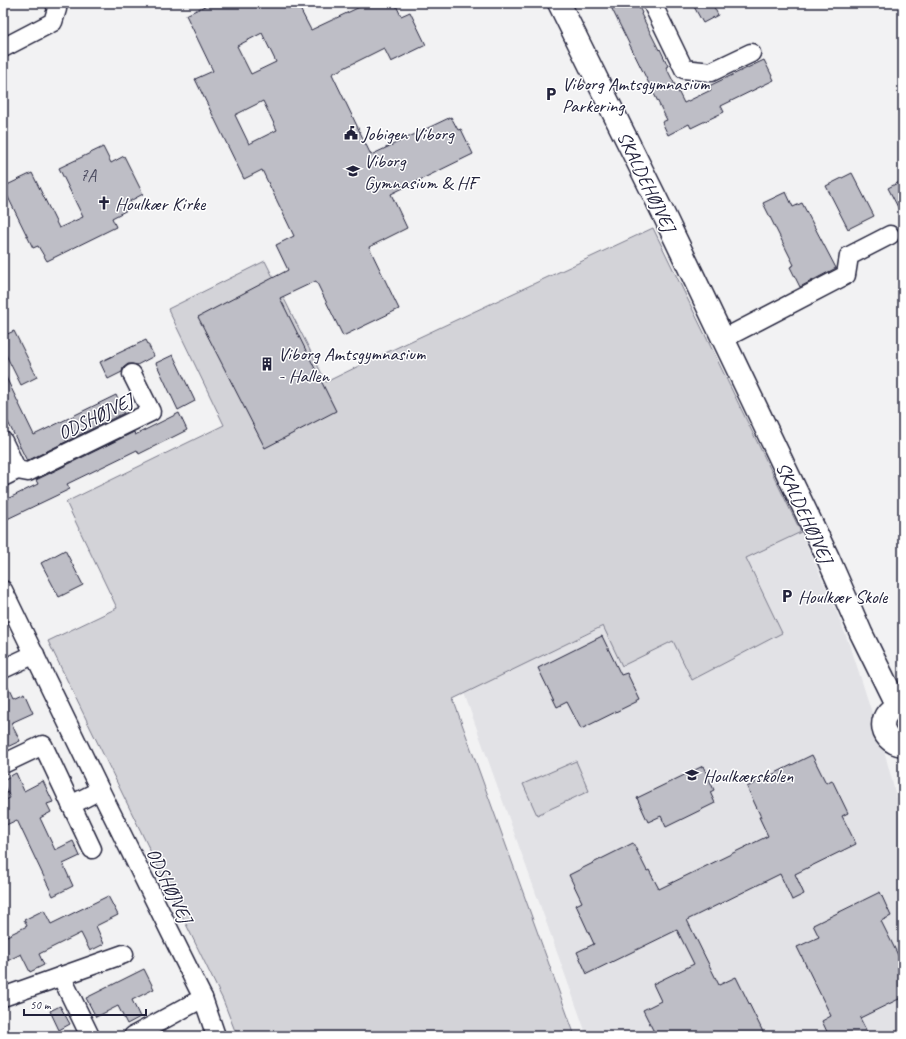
<svg xmlns="http://www.w3.org/2000/svg" width="906" height="1039" font-family="Caveat,sans-serif">
<rect width="100%" height="100%" fill="#f2f2f3"/>
<filter id="ink" filterUnits="userSpaceOnUse"><feTurbulence type="fractalNoise" baseFrequency=".025" numOctaves="2"/><feDisplacementMap in="SourceGraphic" scale="8" xChannelSelector="R" yChannelSelector="G"/><feConvolveMatrix kernelMatrix="1 2 1 2 8 2 1 2 1" color-interpolation-filters="sRGB"/></filter>
<g filter="url(#ink)">
<polygon fill="#e2e2e6" points="801,532 838,615 854,657 884,750 903,823 903,1036 587,1036 464,693 604,626 673,641 692,679 746,558"/>
<g fill="#d3d3d8" stroke="#7a7a8a">
<polygon points="653,228 801,532 746,558 782,633 692,680 673,641 622,666 603,626 453,699 575,1036 237,1036 223,1000 48,641 117,608 66,502 224,425 168,309 265,261 326,382 379,356"/>
<polygon points="576,761 589,791 537,815 523,784"/>
</g>
<g fill="#bebec6" stroke="#22223b" fill-rule="evenodd">
<path d="M211,3H297L311,30L368,3H395L401,16L410,12L426,45L391,62L384,48L332,74L371,155L451,117L458,130L461,129L473,154L391,194L407,228L369,247L399,309L343,336L316,281L280,298L336,411L265,448L198,317L288,270L276,245L294,236L262,170L244,179L195,79L213,71L186,15ZM262,33L276,62L251,74L237,46ZM263,101L277,130L249,144L235,115Z"/>
<polygon points="609,3 637,3 642,13 641,14 659,50 660,49 668,66 666,67 684,103 711,90 709,86 764,60 774,80 721,106 724,112 691,128 689,124 668,135 662,122 667,120"/>
<polygon points="692,3 712,3 718,15 703,23"/>
<polygon points="103,147 111,163 124,156 143,194 130,201 133,207 112,218 116,227 47,261 38,246 33,248 3,187 32,173 59,228 83,217 59,168"/>
<polygon points="852,173 874,216 848,229 826,186"/>
<polygon points="903,180 903,217 888,188"/>
<polygon points="786,192 793,207 802,203 836,268 800,287 790,267 794,265 763,203"/>
<polygon points="14,331 37,377 21,385 3,349 3,336"/>
<polygon points="146,340 154,356 137,365 132,364 128,364 123,368 122,372 108,379 100,362"/>
<polygon points="173,355 195,401 178,410 156,363"/>
<polygon points="3,371 34,435 116,395 124,413 27,461 3,412"/>
<polygon points="179,413 187,430 139,454 137,450 67,484 70,489 3,521 3,501 38,484 36,480 134,432 135,435"/>
<polygon points="65,550 83,585 59,597 41,563"/>
<polygon points="602,636 621,675 627,673 640,700 581,729 567,702 557,707 538,668"/>
<polygon points="3,679 4,679 13,698 24,693 33,713 11,723 20,741 3,749"/>
<polygon points="812,755 826,783 832,780 848,813 842,816 856,844 795,874 804,894 792,900 780,874 687,920 719,985 736,977 765,1036 656,1036 643,1010 661,1001 653,984 694,964 677,930 587,974 577,952 594,944 576,905 582,902 569,875 633,843 647,871 649,870 659,889 768,836 759,817 761,817 747,787"/>
<polygon points="703,766 714,790 710,792 715,803 666,827 661,816 648,822 637,798"/>
<polygon points="16,773 24,791 43,781 53,802 47,804 51,812 40,818 55,850 73,841 80,856 63,864 73,886 53,896 17,820 6,825 3,818 3,801 10,798 3,783 3,780"/>
<polygon points="880,892 891,916 881,921 903,965 903,997 860,1018 869,1036 829,1036 822,1021 831,1016 797,947 819,937 813,925"/>
<polygon points="108,896 118,915 96,926 104,944 90,951 81,933 39,954 44,965 30,972 21,954 3,963 3,938 27,926 24,920 44,910 51,924"/>
<polygon points="144,969 154,989 132,1000 140,1017 127,1024 118,1006 96,1017 86,998"/>
<polygon points="60,1006 70,1024 59,1030 50,1011"/>
</g>
<g fill="none" stroke-linecap="round" stroke-linejoin="round">
<g stroke="#22223b" stroke-width="21">
<g id="street">
<polyline points="652,3 684,69 711,72 751,53"/>
<polyline points="3,48 53,22 57,9 55,3"/>
<polyline points="723,339 846,275 849,256 890,235"/>
<polyline points="3,441 17,470 3,477"/>
<polyline points="17,470 28,472 151,412 132,374"/>
<polyline points="3,590 100,790 196,984 203,998 216,1036"/>
<polyline points="3,669 35,654"/>
<polyline points="3,764 43,745 92,849"/>
<polyline points="71,805 100,790"/>
<polyline points="61,976 90,1036"/>
<polyline points="3,997 124,954"/>
<polyline points="133,1036 203,998"/>
</g>
</g>
<g stroke="#22223b" stroke-width="25">
<g id="secondary">
<polyline points="559,3 663,213 828,558 861,633 897,706"/>
<path d="M903,705C876,709 877,742 903,745"/>
</g>
</g>
<use href="#street" stroke="#fff" stroke-width="18"/>
<use href="#secondary" stroke="#fff" stroke-width="22"/>
</g>
</g>
<defs>
<g id="parking-bare" transform="scale(1.08)"><path d="M-3.5-5.5H1a3.5 3.5 0 0 1 0 7H-1V5.5H-3.5ZM-1-3.4V-.6H.8a1.4 1.4 0 0 0 0-2.8Z" fill="#22223b" stroke="#fff" stroke-width="2.5" paint-order="stroke"/></g>
<g id="civic-bare" transform="scale(1.08)"><path d="M-.6-6.5H3V-4.5H.6V-3L4-1V1h2V6H-6V1h2V-1L-.6-3ZM-1.2 2.5V6h2.4V2.5Z" fill="#22223b" stroke="#fff" stroke-width="2.5" paint-order="stroke"/></g>
<g id="school-bare" transform="scale(1.08)"><path d="M0-5L7-2L0 1L-7-2ZM-4 1L0 2.5L4 1V4Q0 6-4 4Z" fill="#22223b" stroke="#fff" stroke-width="2.5" paint-order="stroke"/></g>
<g id="church-bare" transform="scale(1.08)"><path d="M-1.2-6h2.4v3.5h3.3v2.4h-3.3V6h-2.4V-.1h-3.3v-2.4h3.3Z" fill="#22223b" stroke="#fff" stroke-width="2.5" paint-order="stroke"/></g>
<g id="building-bare" transform="scale(1.08)"><path d="M-4-6H4V6H1V3H-1V6H-4ZM-2.5-4.3h1.7v1.8h-1.7ZM.8-4.3h1.7v1.8H.8ZM-2.5-1h1.7V.8h-1.7ZM.8-1h1.7V.8H.8Z" fill="#22223b" stroke="#fff" stroke-width="2.5" paint-order="stroke"/></g>
</defs>
<g fill-rule="evenodd">
<use href="#parking-bare" x="551" y="94"/>
<use href="#civic-bare" x="351" y="133"/>
<use href="#school-bare" x="353" y="171"/>
<use href="#church-bare" x="104" y="203"/>
<use href="#building-bare" x="267" y="364"/>
<use href="#parking-bare" x="787" y="596"/>
<use href="#school-bare" x="692" y="775"/>
</g>
<g text-anchor="middle" stroke-width="3" stroke-linejoin="round" paint-order="stroke">
<g font-size="17" fill="#49495e">
<text x="88" y="181">7A</text>
</g>
<g font-size="19" fill="#22223b" stroke="#fff" text-anchor="start">
<text x="562" y="90">Viborg Amtsgymnasium<tspan x="562" dy="22">Parkering</tspan></text>
<text x="362" y="140">Jobigen Viborg</text>
<text x="364" y="167">Viborg<tspan x="364" dy="22">Gymnasium &amp; HF</tspan></text>
<text x="115" y="210">Houlkær Kirke</text>
<text x="278" y="360">Viborg Amtsgymnasium<tspan x="278" dy="22">- Hallen</tspan></text>
<text x="798" y="603">Houlkær Skole</text>
<text x="703" y="782">Houlkærskolen</text>
</g>
<g font-size="19" fill="#22223b" stroke="#fff">
<text transform="translate(647 181) rotate(64)" y="7">SKALDEHØJVEJ</text>
<text transform="translate(95 416) rotate(-26)" y="7">ODSHØJVEJ</text>
<text transform="translate(805 512) rotate(65)" y="7">SKALDEHØJVEJ</text>
<text transform="translate(170 885) rotate(64)" y="7">ODSHØJVEJ</text>
</g>
</g>
<rect width="906" height="1039" fill="none" stroke="#fff" stroke-width="16"/>
<rect x="8" y="8" width="890" height="1023" fill="none" stroke="#22223b" stroke-width="1.5" filter="url(#ink)"/>
<path d="M24 1009v6h122v-6" fill="none" stroke="#22223b" stroke-width="2"/>
<text x="30" y="1009" font-size="12" fill="#22223b" stroke="#ffffff" stroke-width="3" paint-order="stroke">50 m</text>
</svg>
